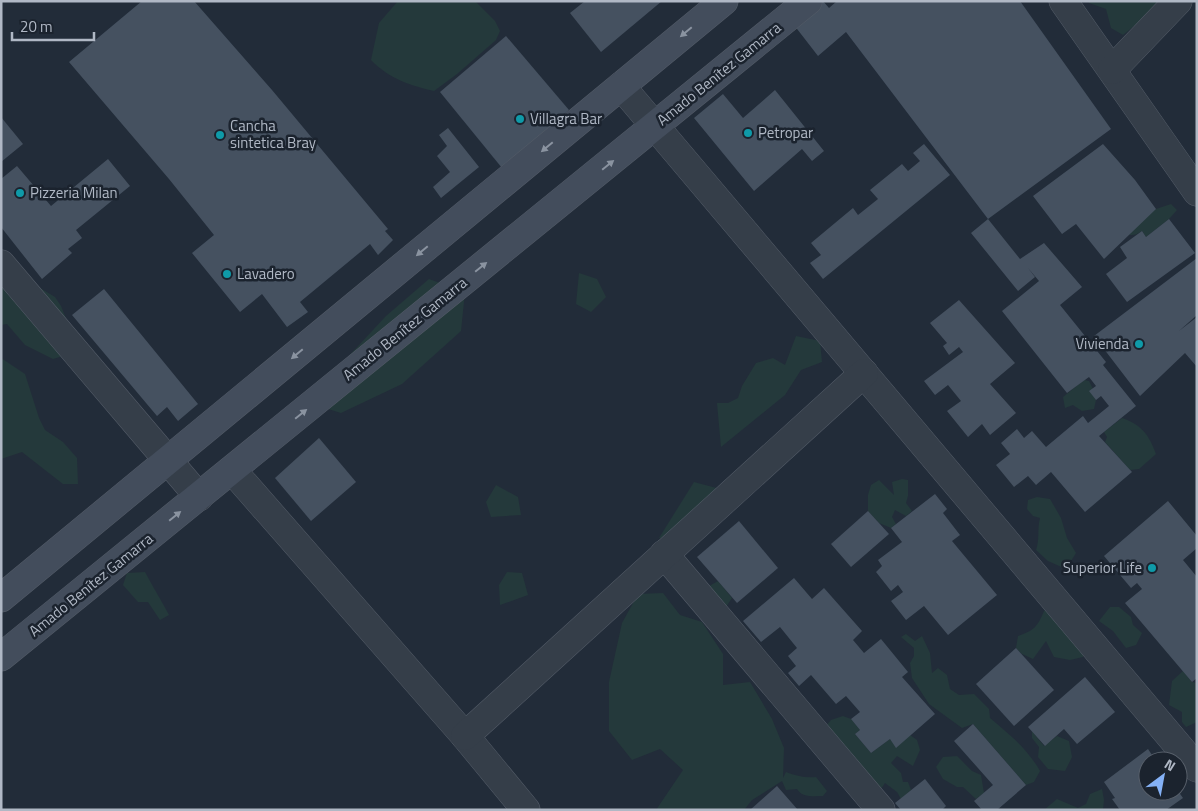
<svg xmlns="http://www.w3.org/2000/svg" width="1198" height="811" font-family="'Titillium Web',sans-serif">
<rect width="100%" height="100%" fill="#222c39"/>
<g fill="#24393b">
<path d="M398,1H475L495,21L500,31L496,40L457,74L434,91C411,86 388,78 371,60L379,23Z"/>
<path d="M1089,1H1161C1151,15 1136,24 1123,35L1111,28L1106,9L1089,3Z"/>
<path d="M1137,201L1156,209L1171,204L1177,210L1169,219L1146,237L1142,231C1130,239 1128,234 1118,227Z"/>
<polygon points="1,254 35,285 55,297 61,306 72,333 63,356 53,359 25,345 7,324 1,325"/>
<polygon points="579,273 597,279 606,297 591,312 576,304"/>
<polygon points="429,279 465,292 461,331 402,384 341,413 306,402 386,316"/>
<polygon points="796,336 820,341 822,362 801,370 785,395 721,447 717,403 728,403 738,398 742,386 756,363 773,358 785,365"/>
<polygon points="1,358 25,374 39,418 45,430 63,442 77,458 78,484 63,484 22,452 1,459"/>
<polygon points="1084,380 1089,381 1093,389 1090,391 1096,400 1094,409 1082,411 1073,405 1065,408 1063,397"/>
<path d="M1122,418C1142,425 1149,435 1156,454L1139,469L1130,470L1105,442L1107,437L1104,432Z"/>
<polygon points="902,479 908,480 908,496 906,503 912,511 906,516 895,510 892,517 896,524 891,528 879,523 868,511 868,495 871,485 879,480 894,495 892,482"/>
<polygon points="694,482 724,490 694,544 659,538"/>
<polygon points="496,485 518,497 521,515 491,517 486,502"/>
<path d="M1037,497L1050,499L1061,518L1067,538L1076,553L1066,569L1048,561L1036,550C1040,539 1037,529 1040,518L1033,516L1027,509L1028,500Z"/>
<path d="M145,572C153,587 161,600 169,615L160,620L148,602H138L123,585L127,573Z"/>
<polygon points="507,572 522,573 528,595 500,605 499,585"/>
<polygon points="718,581 732,598 726,607 704,589"/>
<path d="M663,593L680,615L702,622L723,654V685L750,682L772,719L784,748L783,778L786,772C796,776 805,778 816,777L827,791L823,796C814,796 802,798 797,789L786,790L782,781L752,800L744,810H656L683,770L660,749L632,760L609,731V682L622,623L638,594Z"/>
<path d="M1051,607L1084,649L1083,657L1070,660L1054,657L1046,641L1033,659L1022,654L1016,648L1018,636C1034,630 1037,628 1044,611Z"/>
<polygon points="1110,607 1119,607 1131,617 1133,625 1142,633 1136,645 1126,648 1113,631 1099,621"/>
<path d="M906,634L915,641L922,636L930,653L932,673L938,668L947,675L950,689L959,695L974,694L989,709L990,718C1010,735 1027,748 1040,771L1034,782L1026,785L973,724L962,728L929,704L912,678L910,663L914,656V648L901,637Z"/>
<polygon points="1183,671 1192,682 1197,683 1197,722 1186,727 1182,722 1182,712 1169,705 1172,681"/>
<polygon points="843,716 851,719 860,730 855,734 871,753 890,739 896,747 910,735 917,740 920,750 913,766 897,756 891,763 901,773 903,782 908,782 911,790 901,799 897,792 885,783 881,789 850,769 825,727 831,720"/>
<polygon points="1032,731 1044,746 1057,736 1069,741 1072,757 1065,771 1048,769 1038,757 1039,747 1032,738"/>
<polygon points="957,756 972,771 981,775 984,793 976,799 963,787 957,787 943,779 936,767 943,757"/>
<polygon points="1102,789 1104,800 1103,810 1044,810 1057,799 1078,808 1086,804 1090,794"/>
</g>
<g fill="#455160">
<polygon points="142,1 194,1 272,90 388,229 385,231 393,240 378,255 370,244 300,302 308,312 287,327 262,294 240,312 192,253 214,235 169,179 69,62"/>
<polygon points="585,1 662,1 601,52 570,13"/>
<polygon points="823,1 829,8 837,1 1020,1 1111,129 988,219 846,32 818,56 794,25"/>
<polygon points="506,36 569,110 502,168 440,92"/>
<polygon points="775,90 824,151 812,161 802,149 754,191 694,118 723,94 743,118"/>
<polygon points="1,117 23,144 1,162"/>
<polygon points="448,128 479,167 441,198 433,187 450,172 437,156 447,146 439,135"/>
<polygon points="924,144 950,175 823,279 810,263 821,255 811,243 853,208 858,215 878,199 870,190 902,164 908,171 920,161 913,153"/>
<polygon points="1103,144 1135,180 1156,209 1104,259 1076,224 1062,234 1033,196"/>
<polygon points="108,159 130,186 76,230 82,238 68,249 72,253 42,279 1,227 1,179 17,166 51,206"/>
<polygon points="988,219 1020,259 1044,243 1082,287 1060,305 1106,362 1103,365 1136,406 1099,436 1132,472 1085,512 1051,472 1036,485 1028,476 1014,487 996,465 1010,454 1001,443 1017,429 1024,438 1032,431 1046,447 1083,416 1088,423 1109,406 1101,396 1096,400 1089,391 1096,386 1089,377 1067,393 1002,311 1039,281 1028,268 1035,277 1018,291 971,233"/>
<polygon points="1169,219 1195,253 1127,302 1106,274 1127,258 1120,247 1142,231 1146,237"/>
<polygon points="1197,258 1197,315 1179,331 1197,317 1197,367 1185,353 1140,396 1094,336"/>
<polygon points="104,289 198,404 178,421 167,407 157,416 72,315"/>
<polygon points="959,300 1015,363 990,384 1016,413 990,435 982,424 968,437 947,411 961,401 948,385 935,395 924,381 963,352 959,347 949,355 943,346 947,343 930,323"/>
<polygon points="319,438 356,482 311,521 275,478"/>
<polygon points="935,494 947,509 943,513 960,535 952,541 997,595 948,635 924,606 906,620 891,601 903,592 898,585 891,591 876,572 882,566 878,560 902,542 891,528"/>
<polygon points="1168,501 1197,536 1197,548 1183,560 1197,577 1197,678 1192,682 1125,603 1142,589 1137,583 1131,588 1104,556"/>
<polygon points="868,511 889,534 851,567 831,544"/>
<polygon points="739,521 778,568 737,603 697,557"/>
<polygon points="794,578 812,599 824,588 862,631 853,640 864,653 881,639 908,672 902,677 935,714 896,748 890,739 871,753 855,734 860,730 851,719 860,712 846,696 836,704 811,675 799,686 788,673 796,666 788,656 797,648 780,627 761,642 743,621"/>
<polygon points="1016,648 1054,690 1014,726 976,684"/>
<polygon points="1085,677 1115,712 1077,744 1064,729 1045,746 1028,727"/>
<polygon points="973,724 1026,785 997,810 982,810 974,801 993,785 954,741"/>
<polygon points="1148,749 1156,761 1148,761 1148,791 1178,791 1183,798 1166,810 1120,810 1112,799 1115,798 1104,782"/>
<polygon points="925,779 946,806 942,810 901,810 895,803"/>
<polygon points="777,786 798,810 750,810"/>
</g>
<g fill="none" stroke-linecap="round" stroke-linejoin="round">
<g stroke="#535b67" stroke-width="29">
<g id="street">
<polyline points="1063,1 1197,192"/>
<polyline points="1112,70 1178,1"/>
<polyline points="621,86 1197,768"/>
<polyline points="1,264 199,497"/>
<polyline points="232,470 465,736 526,810"/>
<polyline points="664,554 881,810"/>
<polyline points="465,736 864,373"/>
</g>
</g>
<g stroke="#535b67" stroke-width="29">
<g id="secondary">
<polyline points="1,598 724,1"/>
<polyline points="1,657 808,1"/>
</g>
</g>
<use href="#street" stroke="#353e49" stroke-width="28"/>
<use href="#secondary" stroke="#434d5c" stroke-width="28"/>
</g>
<defs><path id="oneway-solid" d="M-6-.8H1V-3.2L6.5 0L1 3.2V.8H-6Z" transform="scale(1.25)"/></defs>
<g fill="#8a93a0">
<use href="#oneway-solid" transform="translate(686 32) rotate(140)"/>
<use href="#oneway-solid" transform="translate(547 147) rotate(140)"/>
<use href="#oneway-solid" transform="translate(608 165) rotate(-39)"/>
<use href="#oneway-solid" transform="translate(422 251) rotate(140)"/>
<use href="#oneway-solid" transform="translate(481 267) rotate(-39)"/>
<use href="#oneway-solid" transform="translate(297 354) rotate(140)"/>
<use href="#oneway-solid" transform="translate(301 414) rotate(-39)"/>
<use href="#oneway-solid" transform="translate(175 516) rotate(-39)"/>
</g>
<g fill="#0f9aa8" stroke="#1b232e" stroke-width="2">
<circle cx="520" cy="119" r="5"/>
<circle cx="748" cy="133" r="5"/>
<circle cx="220" cy="135" r="5"/>
<circle cx="20" cy="193" r="5"/>
<circle cx="227" cy="274" r="5"/>
<circle cx="1139" cy="344" r="5"/>
<circle cx="1152" cy="568" r="5"/>
</g>
<g text-anchor="middle" stroke-width="5" stroke-linejoin="round" paint-order="stroke">
<g font-size="15" fill="#b0b8c5" stroke="#1b232e">
<text transform="translate(719 74) rotate(-39)" y="5">Amado Benítez Gamarra</text>
<text transform="translate(405 329) rotate(-39)" y="5">Amado Benítez Gamarra</text>
<text transform="translate(91 585) rotate(-39)" y="5">Amado Benítez Gamarra</text>
</g>
<g font-size="15" fill="#b0b8c5" stroke="#1b232e" text-anchor="start">
<text x="530" y="124">Villagra Bar</text>
<text x="230" y="131">Cancha<tspan x="230" dy="17">sintetica Bray</tspan></text>
<text x="758" y="138">Petropar</text>
<text x="30" y="198">Pizzeria Milan</text>
<text x="237" y="279">Lavadero</text>
<text x="1129" y="349" text-anchor="end">Vivienda</text>
<text x="1142" y="573" text-anchor="end">Superior Life</text>
</g>
</g>
<rect width="1198" height="811" fill="none" stroke="#b0b8c5" stroke-width="5"/>
<g transform="translate(1163 776) rotate(32)"><circle r="24" fill="#1b232e" stroke="#575f6a"/>
<path d="M0-4L9 19L0 12L-9 19Z" fill="#84b1f6"/>
<text y="-8" font-size="14" font-weight="bold" text-anchor="middle" fill="#b0b8c5">N</text>
</g>
<path d="M12 32v8h82v-8" fill="none" stroke="#b0b8c5" stroke-width="2.5"/>
<text x="20" y="32" font-size="15" fill="#b0b8c5" stroke="#1b232e" stroke-width="4" paint-order="stroke">20 m</text>
</svg>
